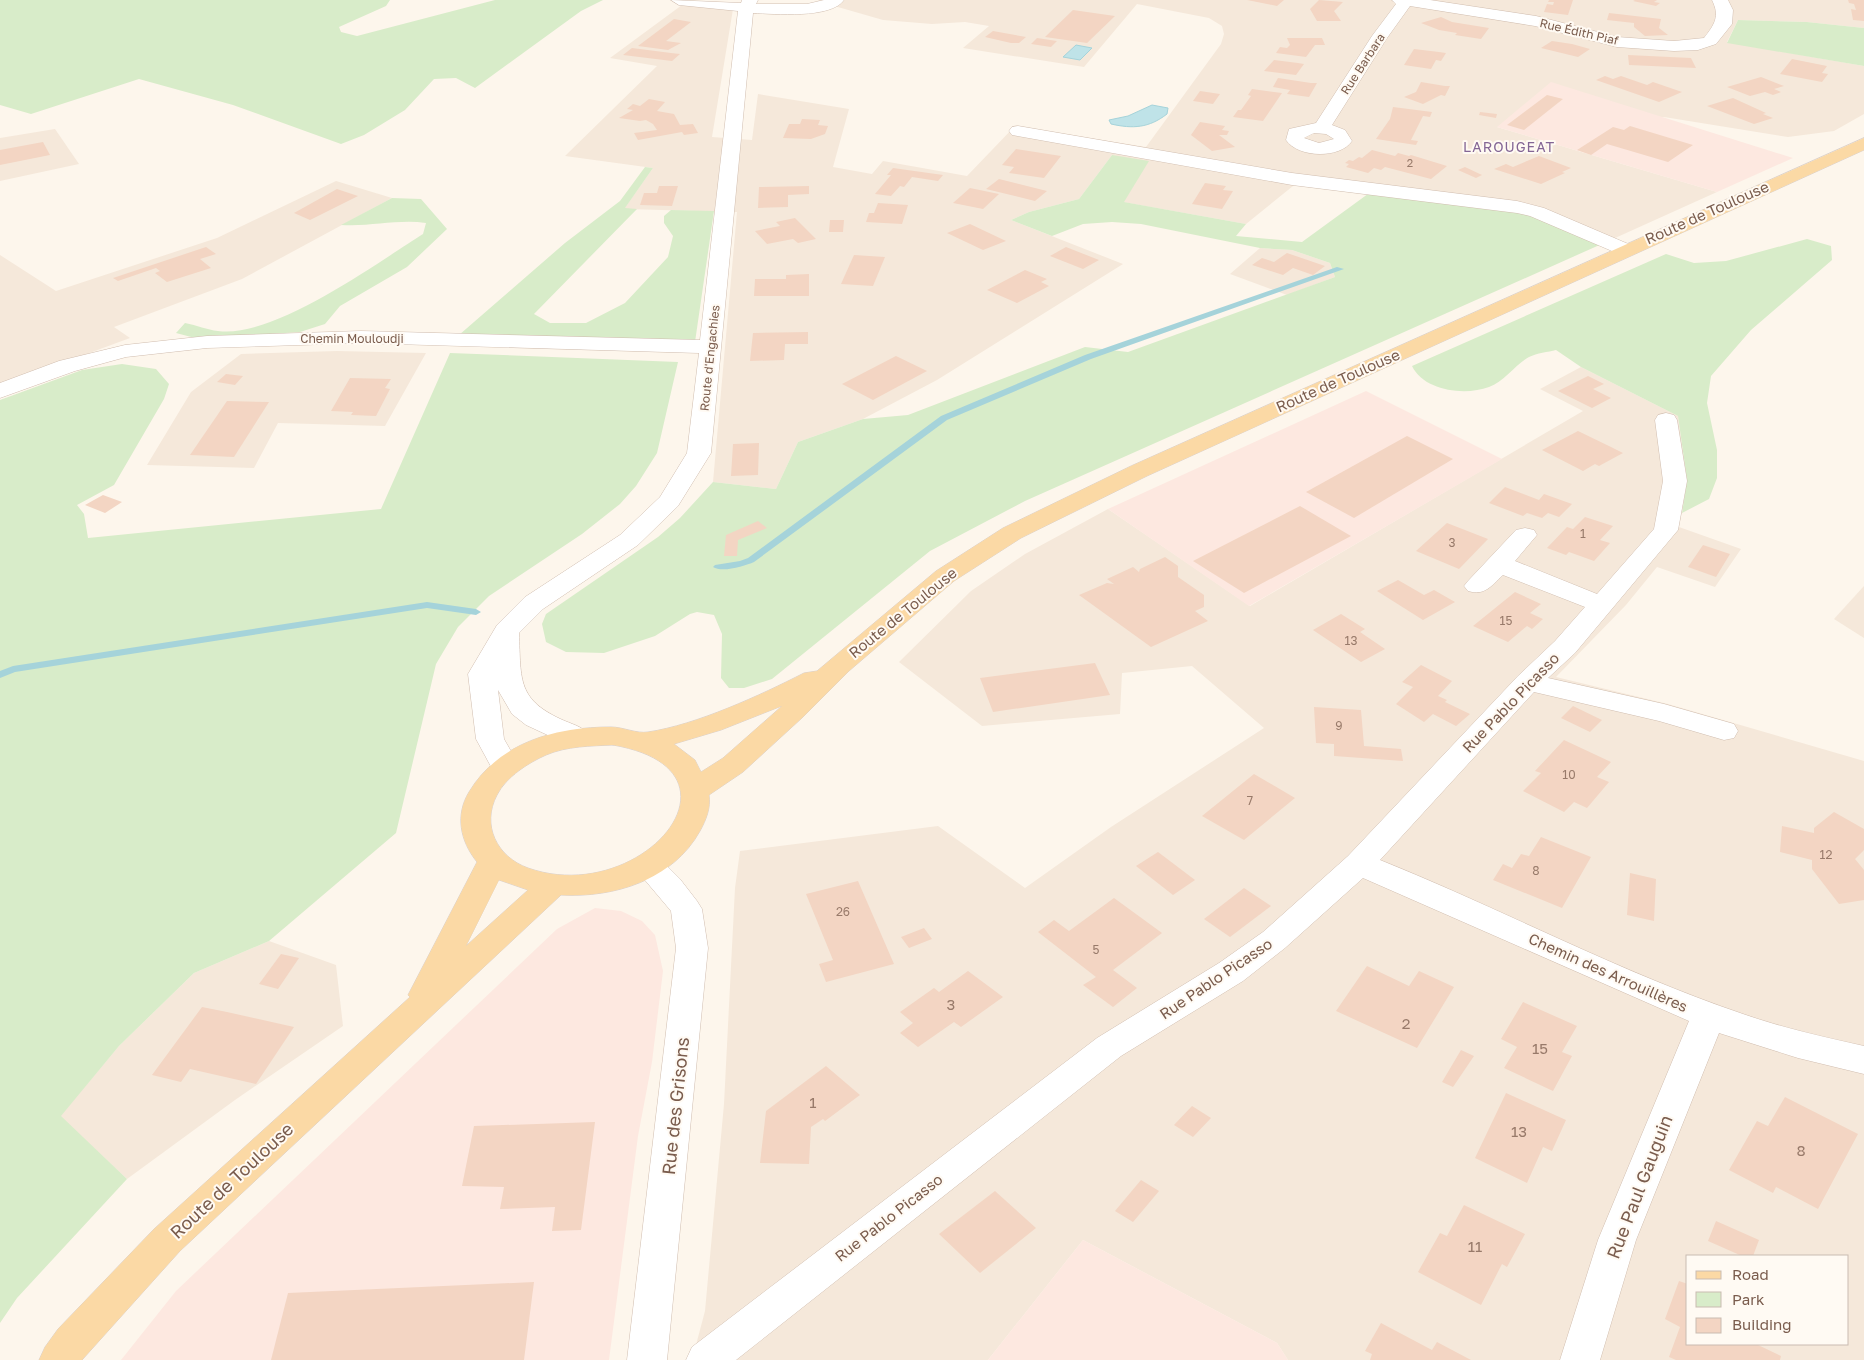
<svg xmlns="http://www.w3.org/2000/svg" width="1864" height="1360" font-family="'Golos Text',sans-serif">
<rect width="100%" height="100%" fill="#fdf6ec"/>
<g fill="#f5e8da" fill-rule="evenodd">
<polygon points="820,0 1864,0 1864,28 1807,22 1738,20 1727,42 1864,66 1864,114 1834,131 1788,137 1664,117 1497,127 1717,192 1604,243 1537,217 1298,182 1246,224 1123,202 1112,155 1079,199 1029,212 1011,220 1123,264 937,380 863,419 798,442 776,489 713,482 737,212 624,209 653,168 565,156 657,66 610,58 682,5 733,9 712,137 752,140 758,94 849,109 833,167 872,174 883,161 967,176 1015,126 1146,147 1221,44 1224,34 1222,26 1209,18 1137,4 1084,67 963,48 989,26 965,22 932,24 883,20 817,1"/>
<polygon points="55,129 79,164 0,181 0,138"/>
<polygon points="336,181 392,198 242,279 114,327 130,338 0,386 0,255 56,291 217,238"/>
<polygon points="1260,248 1292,250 1330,263 1335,277 1287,295 1230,274"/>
<polygon points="337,351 426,353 385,426 278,423 254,468 147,465 191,392 241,354"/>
<path d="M1581,367L1678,416L1687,480L1679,527L1741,549L1715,587L1657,567L1626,605L1556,677L1668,704L1864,761V1360H1288L1277,1343L1083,1240L988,1360H692L705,1311L724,1104L735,888L740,851L938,826L1025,888L1111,827L1264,728L1192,666L1122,673L1120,714L982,726L899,662L971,591L1025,554L1108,509L1250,606L1583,411L1540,389ZM1688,1256H1848V1344H1688Z"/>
<polygon points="1864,586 1864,638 1834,619"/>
<polygon points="269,941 336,965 343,1026 235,1100 127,1179 60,1116 119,1046 194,973"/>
</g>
<g fill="#fde8e0">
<polygon points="1551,82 1793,158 1717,192 1497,127"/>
<polygon points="1366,391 1502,459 1249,606 1108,509"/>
<polygon points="595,908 621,911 642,921 655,935 663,971 652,1062 638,1136 609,1360 121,1360 176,1291 557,929"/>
<polygon points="1083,1240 1277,1343 1288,1360 988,1360"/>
</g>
<g fill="#d8ecc9">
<polygon points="0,0 390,0 386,6 339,27 341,32 357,36 495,0 603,0 581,11 475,88 456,78 434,79 405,110 364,135 341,144 233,105 139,79 31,114 0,105"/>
<polygon points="1738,20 1807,22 1864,28 1864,66 1727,43"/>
<polygon points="1112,155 1149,161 1124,202 1246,224 1236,236 1302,242 1372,191 1519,212 1604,243 1025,501 930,551 772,679 744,688 729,688 721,678 722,634 714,615 697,612 690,614 655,636 604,653 566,652 546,642 542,624 546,614 658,537 680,518 713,482 776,489 798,442 863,419 908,415 1085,347 1128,352 1335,277 1330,263 1292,250 1260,248 1141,224 1112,222 1083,224 1052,236 1011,220 1029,212 1079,199"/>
<polygon points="645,167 653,168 625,208 637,209 534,314 550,323 586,323 625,303 668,257 673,236 664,223 664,216 671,210 714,211 695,342 459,335 565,243 620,201"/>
<path d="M392,198L421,199L447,229L407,267L340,306L325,324L300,332L241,336L195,338L176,333L185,323C197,325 207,330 218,331C273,339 377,263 423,234L426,223C398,219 370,227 341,225Z"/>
<path d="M1807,239L1831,246L1832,260L1751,330L1711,376L1707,403L1717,450V478L1709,499L1682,513L1687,480L1678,416L1581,367L1556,350C1548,352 1537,353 1529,357C1515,365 1504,382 1489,387C1465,396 1424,391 1412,366L1666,254L1694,263L1726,261Z"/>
<polygon points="450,353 678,362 657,453 636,486 620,504 582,534 489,596 458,627 436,664 396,833 269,941 194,973 119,1046 61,1116 127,1179 17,1298 0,1323 0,400 82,370 122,364 156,369 169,384 164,399 114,485 77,505 84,514 88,538 381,509"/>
</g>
<g fill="#bfe3e8" stroke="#a5d3da">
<polygon points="1076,45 1092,48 1080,60 1063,57"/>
<path d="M1152,105L1168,108L1167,114C1149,128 1133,129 1111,124L1109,120L1128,116Z"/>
</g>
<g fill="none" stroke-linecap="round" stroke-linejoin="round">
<g fill="#a5d3da" fill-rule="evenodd">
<path d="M1337,267L1344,269L1091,359L947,420L754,562C745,566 722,573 713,567L715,565L740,561L748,558L941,416L1085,355Z"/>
<polygon points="427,602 476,609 481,612 476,615 427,608 15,672 0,678 0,671 13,666"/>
</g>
</g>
<g fill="#f3d5c3">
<polygon points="1247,0 1284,0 1277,6"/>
<polygon points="1319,0 1343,2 1334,11 1341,21 1317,21 1310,9"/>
<polygon points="1549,0 1573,0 1568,15 1544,12 1547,4 1553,5 1554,2 1548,2"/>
<polygon points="1635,0 1657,0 1654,2 1660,3 1656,6 1633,1"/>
<polygon points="1848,0 1864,0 1864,21 1853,20 1851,9 1856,10 1854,4 1849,3"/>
<polygon points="1073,10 1115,16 1087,43 1045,37"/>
<polygon points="1609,13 1661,19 1659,28 1668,35 1645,36 1634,27 1634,23 1607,20"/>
<polygon points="1441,17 1452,22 1489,28 1481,39 1455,35 1457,33 1439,30 1421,23"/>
<polygon points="674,19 691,22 666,41 681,43 668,50 638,46"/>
<polygon points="993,31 1026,37 1019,43 1011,43 985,37"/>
<polygon points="1037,38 1057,41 1051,47 1031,44"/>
<polygon points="1287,38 1322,38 1325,45 1315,45 1306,57 1276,53 1280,47 1287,48 1290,45"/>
<polygon points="1552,41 1572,44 1590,49 1578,57 1541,48"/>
<polygon points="632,48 671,53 680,54 672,61 623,55"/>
<polygon points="1414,49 1439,52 1446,53 1441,61 1436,60 1431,69 1404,65"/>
<polygon points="1628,55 1691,58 1696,68 1629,65"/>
<polygon points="1792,59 1827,66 1822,73 1828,74 1822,82 1780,74"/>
<polygon points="1274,60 1298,63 1304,64 1296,75 1264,71"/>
<polygon points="1605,76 1613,79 1621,76 1647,85 1653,82 1682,92 1659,102 1596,80"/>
<polygon points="1761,77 1784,86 1774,89 1781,92 1773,95 1765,92 1750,96 1727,87"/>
<polygon points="1278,78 1311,83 1317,83 1309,97 1287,94 1290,90 1273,87"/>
<polygon points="1421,82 1445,86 1450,86 1445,96 1441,95 1423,104 1404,97 1416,92"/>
<polygon points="1252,89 1282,93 1263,121 1233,117 1238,110 1241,110 1251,96 1248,95"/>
<polygon points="1200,91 1220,94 1213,104 1193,101"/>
<polygon points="1547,95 1563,99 1524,130 1507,125"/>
<polygon points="1733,98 1766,113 1763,114 1773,118 1754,124 1707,106"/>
<polygon points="649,99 665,102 657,111 674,114 680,125 693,124 698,133 684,135 682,132 638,140 634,133 657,130 653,124 646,120 640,121 619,118 633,110 627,109 633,104 640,106"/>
<polygon points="1393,107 1432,112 1430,117 1423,116 1411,140 1418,141 1416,145 1376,139 1390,119"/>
<polygon points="1480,112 1497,114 1496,118 1479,115"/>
<polygon points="802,119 820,120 818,125 828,126 825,134 811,139 783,138 789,124 800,124"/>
<polygon points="1200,122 1225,126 1222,130 1229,131 1227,135 1219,135 1235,147 1212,151 1191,135"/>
<polygon points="1630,126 1693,145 1668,162 1607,144 1591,155 1577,150 1613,127 1624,130"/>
<polygon points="43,142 50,155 0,165 0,150"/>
<polygon points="1016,149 1061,156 1044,178 1009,173 1014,167 1002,165"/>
<polygon points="1372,150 1395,156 1398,153 1409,156 1411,155 1447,166 1431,179 1385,167 1381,170 1374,168 1368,173 1346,167 1349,164 1345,163 1349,160 1353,161 1359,157 1362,158"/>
<polygon points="1539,156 1571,168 1562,172 1565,173 1541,184 1494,169 1506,164 1513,167"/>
<polygon points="1465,167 1482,175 1476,178 1458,170"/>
<polygon points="893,168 943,175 938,181 912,177 904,187 900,186 891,196 875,194 891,175 887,175"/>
<polygon points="999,179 1047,191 1035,201 986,189"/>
<polygon points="1205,183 1226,186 1223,190 1233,191 1222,209 1192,204"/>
<polygon points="659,186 678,186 672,206 640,205 644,193 657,193"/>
<polygon points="809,186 809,194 788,195 788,207 758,208 759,187"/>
<polygon points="970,188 999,194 983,209 953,203"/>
<polygon points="337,189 358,196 310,220 294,213"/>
<polygon points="878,203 908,205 902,224 866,222 869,213 874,213"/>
<polygon points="795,218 816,239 798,243 793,239 767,244 755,231 780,226 776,222"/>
<polygon points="830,220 844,220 843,232 829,232"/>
<polygon points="970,224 1006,241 983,250 947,233"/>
<polygon points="206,247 216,254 200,259 211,268 167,282 155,273 160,271 156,268 118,281 113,278"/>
<polygon points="1066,247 1099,260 1083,269 1050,256"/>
<polygon points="1287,253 1325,266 1313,275 1293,268 1283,275 1252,265 1262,258 1274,262"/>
<polygon points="854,255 885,257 873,286 841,284"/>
<polygon points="1025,270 1047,279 1041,282 1049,286 1017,303 987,290"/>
<polygon points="809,274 809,296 754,296 755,279 786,279 786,275"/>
<polygon points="808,332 808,344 785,344 784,360 750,361 753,333"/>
<polygon points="896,356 927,371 873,400 842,384"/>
<polygon points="226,374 243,376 235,385 217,382"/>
<polygon points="1588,376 1604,384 1593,389 1611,398 1592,408 1558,391"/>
<polygon points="350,378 391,379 385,388 390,389 376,416 351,415 353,412 331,411"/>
<polygon points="227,401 269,402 234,457 190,455"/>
<polygon points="1578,431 1611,447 1623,453 1599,466 1595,464 1583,471 1542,450"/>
<polygon points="1407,436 1453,459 1354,518 1306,492"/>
<polygon points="759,443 758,475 731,476 733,444"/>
<polygon points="1505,487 1539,500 1544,494 1572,504 1559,517 1548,513 1542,518 1527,513 1523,516 1489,503"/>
<polygon points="103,495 122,502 105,513 85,505"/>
<polygon points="1300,506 1351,536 1244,593 1193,561"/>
<polygon points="1585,517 1613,526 1600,540 1610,543 1594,561 1569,552 1566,555 1547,548 1567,527 1573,529"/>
<polygon points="758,521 767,528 738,540 737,556 724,556 726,535"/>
<polygon points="1447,523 1488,539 1459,569 1416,551"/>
<polygon points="1703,545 1730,554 1716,577 1688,567"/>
<polygon points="1165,557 1178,566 1178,577 1204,595 1204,607 1195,611 1208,621 1151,647 1079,595 1107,583 1114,584 1107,579 1133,567 1139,572 1140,569"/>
<polygon points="1398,580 1424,595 1434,590 1455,602 1423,620 1377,591"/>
<polygon points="1515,592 1541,604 1530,613 1543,619 1532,629 1527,626 1508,642 1473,626"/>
<polygon points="1341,614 1365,629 1360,632 1385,649 1361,662 1313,630"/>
<polygon points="1095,663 1110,695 993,712 980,678"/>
<polygon points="1421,665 1452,681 1438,696 1447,700 1445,702 1470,714 1456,726 1433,714 1424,722 1396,704 1413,687 1402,682"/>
<polygon points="1573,706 1602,720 1590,732 1561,718"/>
<polygon points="1314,707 1361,710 1364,746 1401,749 1403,761 1334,756 1334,744 1316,743"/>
<polygon points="1564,740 1611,762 1597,777 1609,782 1587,808 1574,802 1564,812 1523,791 1541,773 1535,771"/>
<polygon points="1254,774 1295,798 1244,840 1202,816"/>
<polygon points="1834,812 1864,829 1864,850 1855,859 1864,870 1864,900 1839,904 1812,869 1812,860 1780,852 1782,826 1814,833 1814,828"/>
<polygon points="1541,837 1591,857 1562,908 1493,880 1503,864 1512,868 1521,854 1529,856"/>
<polygon points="1158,852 1195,880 1173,895 1136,866"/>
<polygon points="1630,873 1656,879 1654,921 1627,915"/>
<polygon points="858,881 894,964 826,982 819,964 833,960 806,894"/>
<polygon points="1244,888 1271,906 1230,937 1204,919"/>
<polygon points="1114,898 1162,933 1113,970 1137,988 1113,1007 1083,985 1096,977 1038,932 1054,920 1069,931"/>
<polygon points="924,928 932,939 909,948 901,937"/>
<polygon points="281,954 299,958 278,989 259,984"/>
<polygon points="1367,966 1409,986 1419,971 1454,987 1417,1048 1336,1011"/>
<polygon points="968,971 1003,997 961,1027 954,1022 918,1047 900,1033 913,1023 900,1012 934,988 939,992"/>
<polygon points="1523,1002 1577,1026 1562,1052 1572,1056 1553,1091 1504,1068 1517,1047 1501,1039"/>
<polygon points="202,1007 227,1012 294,1027 256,1084 190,1069 181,1082 152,1075"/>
<polygon points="1461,1050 1474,1056 1453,1087 1442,1082"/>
<polygon points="826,1066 860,1095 825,1121 823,1119 811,1127 809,1164 760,1163 766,1111"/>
<polygon points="1506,1093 1566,1120 1552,1151 1543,1147 1527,1183 1475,1158"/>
<polygon points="1785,1097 1858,1134 1818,1209 1776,1187 1773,1193 1729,1170 1757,1121 1768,1126"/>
<polygon points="1192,1106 1211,1118 1193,1137 1174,1125"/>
<polygon points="595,1122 581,1230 552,1231 555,1207 500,1209 504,1187 462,1186 474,1126"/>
<polygon points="1141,1180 1159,1191 1133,1222 1115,1211"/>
<polygon points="995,1191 1036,1228 980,1273 939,1234"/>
<polygon points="1464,1205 1525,1234 1507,1267 1502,1264 1481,1305 1418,1272 1440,1233 1447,1236"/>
<polygon points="1716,1221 1759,1240 1753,1256 1742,1256 1708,1241"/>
<polygon points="1679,1281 1688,1284 1688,1344 1756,1344 1781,1356 1780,1360 1676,1360 1669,1357 1680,1327 1665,1319"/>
<polygon points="534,1282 524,1360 271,1360 288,1293"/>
<polygon points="1381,1323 1432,1350 1437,1342 1471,1360 1370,1360 1372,1354 1365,1351"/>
</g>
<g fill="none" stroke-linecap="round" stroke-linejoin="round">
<g stroke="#d1beb0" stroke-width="1">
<g id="minor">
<path d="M671,0L741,3L742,0H758L756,4H807L824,0H844C831,19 774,14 753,13L711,453L678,506L638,545L543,609L519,633C521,681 517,700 565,721C575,725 585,728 591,737L587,744L577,746L567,744L526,725L512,714L498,690L504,739L520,767L515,774L505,777L495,774L476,739L468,674L497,625L525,597L620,535L660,497L687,453L699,353L361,343L207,348L126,357L75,371L0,398V383L59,361L125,345L207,336L361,331L700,340L738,11L679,5Z"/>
<path d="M1392,0H1430L1536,16L1617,37L1674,41L1704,38C1715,24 1720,16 1712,0H1728L1733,10L1732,24L1716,44L1698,50L1674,51L1617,47L1535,26L1410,6L1387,38L1332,125L1345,130L1352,141C1340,159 1298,158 1286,140L1289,129L1316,123L1372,36L1396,4ZM1314,133L1326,134L1334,139L1319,143L1304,138Z"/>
<polygon points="1018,126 1292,173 1517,201 1544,208 1633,246 1636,250 1633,254 1619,254 1530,216 1517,213 1292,185 1012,135 1009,131 1012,127"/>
<path d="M1666,413L1674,415L1677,420L1687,481L1678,530L1575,653L1548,678L1664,704L1734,724L1738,731L1734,738L1724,740L1659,721L1534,692L1380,860C1502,909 1619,972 1743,1014C1783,1028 1823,1037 1864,1046V1074L1798,1058L1719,1033L1636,1240L1600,1360H1560L1598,1240L1689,1021L1363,878L1285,948L1243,981L1121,1056L736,1360H686L692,1347L1097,1038L1219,963L1263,932L1348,856L1518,676L1555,641L1585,607L1503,575C1491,586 1485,596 1468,591L1464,586L1468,581L1516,530L1525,528L1534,530L1537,535L1515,561L1597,594L1654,529L1663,481L1655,420L1658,415Z"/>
<polygon points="648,855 659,858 680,879 697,901 702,909 708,948 667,1360 627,1360 676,948 671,911 633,866 637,858"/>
</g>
</g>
<g stroke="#dad1cd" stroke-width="1">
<path id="major" d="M1864,138V150L1147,476L1021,538L954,581L849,671L803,717L743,772L709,795C711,808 706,820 700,831C673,880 614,898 561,895L180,1251L82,1360H39L45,1347L58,1329L154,1229L410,997L408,995L477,862C460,841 455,815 469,792C499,742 556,727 611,727C623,727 637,734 648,732C696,725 761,695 804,673L817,671L936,571L1003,528L1131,466ZM782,706L723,758L701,772L695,760L674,744L721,730ZM613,745C759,770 641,908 528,868C497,857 481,825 497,795C506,777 528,763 546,755C567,746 591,746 613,745ZM499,880L528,890L466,946Z"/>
</g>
<use href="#minor" fill="#fff" fill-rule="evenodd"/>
<use href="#major" fill="#fbd9a5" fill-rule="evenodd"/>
</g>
<g text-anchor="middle" stroke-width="4" stroke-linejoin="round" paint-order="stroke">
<g font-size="11" fill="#987a6a">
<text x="1410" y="167">2</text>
</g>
<g font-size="12" fill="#7a5c4d" stroke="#fffaf3">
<text transform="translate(1579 32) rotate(13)" y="4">Rue Édith Piaf</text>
<text transform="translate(1363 64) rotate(-57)" y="4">Rue Barbara</text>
<text x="352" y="343">Chemin Mouloudji</text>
<text transform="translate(710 358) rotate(-84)" y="4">Route d'Engachies</text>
</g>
<g font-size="12" fill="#987a6a">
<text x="1583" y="538">1</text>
<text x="1452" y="547">3</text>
<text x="1506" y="625">15</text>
<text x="1351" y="645">13</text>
<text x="1339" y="730">9</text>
<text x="1569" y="779">10</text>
<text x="1250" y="805">7</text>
<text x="1826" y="859">12</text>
<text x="1536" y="875">8</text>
<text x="843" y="916">26</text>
<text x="1096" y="954">5</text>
</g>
<g font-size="14" letter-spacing="1" fill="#846695" stroke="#fffaf3">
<text x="1509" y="152">LAROUGEAT</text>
</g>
<g font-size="15" fill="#7a5c4d" stroke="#fffaf3">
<text transform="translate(1707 213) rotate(-24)" y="5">Route de Toulouse</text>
<text transform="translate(1338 381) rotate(-24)" y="5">Route de Toulouse</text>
<text transform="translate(903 613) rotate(-39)" y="5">Route de Toulouse</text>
<text transform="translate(1511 703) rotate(-46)" y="5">Rue Pablo Picasso</text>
<text transform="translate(1608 973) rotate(24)" y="5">Chemin des Arrouillères</text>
<text transform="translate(1216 979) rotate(-34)" y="5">Rue Pablo Picasso</text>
<text transform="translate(889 1218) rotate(-38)" y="5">Rue Pablo Picasso</text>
</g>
<g font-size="15" fill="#987a6a">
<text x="951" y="1010">3</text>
<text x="1406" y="1029">2</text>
<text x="1540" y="1054">15</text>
<text x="813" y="1108">1</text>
<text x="1519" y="1137">13</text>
<text x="1801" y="1156">8</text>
<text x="1475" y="1252">11</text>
</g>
<g font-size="18" fill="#7a5c4d" stroke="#fffaf3">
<text transform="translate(676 1106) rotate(-84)" y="6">Rue des Grisons</text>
<text transform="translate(232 1181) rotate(-43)" y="6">Route de Toulouse</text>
<text transform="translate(1640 1187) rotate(-69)" y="6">Rue Paul Gauguin</text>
</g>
</g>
<rect x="1686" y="1255" width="162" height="90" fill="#fffaf3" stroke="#cabbb1"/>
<rect x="1696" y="1271" width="25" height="8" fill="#fbd9a5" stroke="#cabbb1"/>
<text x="1732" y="1280" font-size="15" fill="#7a5c4d">Road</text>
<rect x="1696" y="1292" width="25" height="15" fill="#d8ecc9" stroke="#cabbb1"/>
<text x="1732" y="1305" font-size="15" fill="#7a5c4d">Park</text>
<rect x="1696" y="1318" width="25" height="15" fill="#f3d5c3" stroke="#cabbb1"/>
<text x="1732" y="1330" font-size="15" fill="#7a5c4d">Building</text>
</svg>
